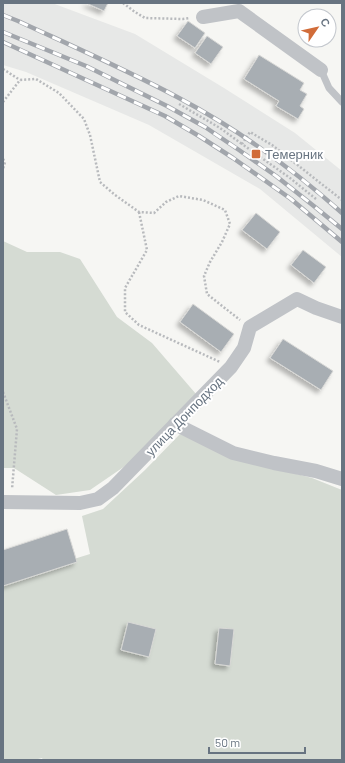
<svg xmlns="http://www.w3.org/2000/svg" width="345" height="763" font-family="Barlow,sans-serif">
<defs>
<filter id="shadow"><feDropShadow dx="-3.5" dy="3.5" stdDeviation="2" flood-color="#0004"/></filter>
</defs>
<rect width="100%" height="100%" fill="#f6f6f3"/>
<polygon fill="#e7e8e7" points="3,3 52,3 135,34 224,88 295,133 342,171 342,257 260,189 149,125 26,72 3,65"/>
<g fill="#d5dbd3">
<polygon points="3,241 27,252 60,252 80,259 117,317 152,343 196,394 128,464 90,490 56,495 14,468 3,468"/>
<polygon points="180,434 232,457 312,478 342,490 342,760 43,760 42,758 38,759 37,760 3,760 3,581 90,554 82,516 103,509 145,470"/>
</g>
<g fill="#a8aeb3" stroke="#d8d8d6" filter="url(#shadow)">
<polygon points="86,3 108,3 104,11"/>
<polygon points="188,21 205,33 195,48 177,36"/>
<polygon points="207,36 223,47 211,64 195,53"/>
<polygon points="259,55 304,83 300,90 307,94 300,106 304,109 298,119 276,106 279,101 244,79"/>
<polygon points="256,213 280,232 267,249 242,230"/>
<polygon points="303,250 326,267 314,283 291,265"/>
<polygon points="193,304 234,334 221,352 180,322"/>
<polygon points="283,339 333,371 321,390 270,358"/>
<polygon points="67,529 77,562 3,586 3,550"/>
<polygon points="128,622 156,629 149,657 121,650"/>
<polygon points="219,628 234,629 230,666 215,664"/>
</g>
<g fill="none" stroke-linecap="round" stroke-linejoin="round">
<g stroke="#b8babd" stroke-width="2.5" stroke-dasharray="2 2" stroke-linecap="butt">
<polyline points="123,3 135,12 145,18 183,19 190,18"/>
<polyline points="3,69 20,80"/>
<polyline points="3,102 20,80 36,79 59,93 84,119 90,135 100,182 115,195 139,212 154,213 166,202 179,196 203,200 225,210 230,224 222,242 210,262 204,276 207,294 240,320"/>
<polyline points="179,104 220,128 242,144"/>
<polyline points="3,159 5,162 3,169"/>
<polyline points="316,199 290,178 242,144 250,132 272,145 342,200"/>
<polyline points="139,212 147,250 125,288 125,312 139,325 220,362"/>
<polyline points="3,392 17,429 12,489"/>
</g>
<polyline stroke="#c0c3c7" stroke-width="7" points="321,70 329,88 342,102"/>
<g stroke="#c0c3c7" stroke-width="14">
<polyline points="203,17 239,11 321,70"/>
<polyline points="175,424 233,453 274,463 316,471 342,479"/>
<polyline points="3,502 80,503 98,499 113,488 231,367 244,348 250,327 297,299 316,308 342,317"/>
</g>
<g stroke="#a2a6ac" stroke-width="4.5">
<g id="rail">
<path d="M3,15L18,21C72,46 127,70 179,98C237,129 293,169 342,213"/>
<polyline points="3,32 86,66 167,106 205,127 239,150 276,176 315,207 342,229"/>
<polyline points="3,42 165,116 199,136 233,158 291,199 342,242"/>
</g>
</g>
<use href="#rail" stroke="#fff" stroke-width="3" stroke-dasharray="9" stroke-linecap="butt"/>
</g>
<rect fill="#d16c39" stroke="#fff" stroke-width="1.5" x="251" y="149" width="10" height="10" rx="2"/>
<g text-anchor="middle" stroke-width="4" stroke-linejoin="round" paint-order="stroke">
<g font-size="13" fill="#687481" stroke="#fff" text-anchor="start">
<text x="265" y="159">Темерник</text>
</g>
<g font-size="13" fill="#687481" stroke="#fff">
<text transform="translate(184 416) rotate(-46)" y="5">улица Донподход</text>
</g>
</g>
<rect width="345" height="763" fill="none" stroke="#687481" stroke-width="8"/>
<g transform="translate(317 28) rotate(56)"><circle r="19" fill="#ffffff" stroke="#c3c7cd"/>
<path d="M0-3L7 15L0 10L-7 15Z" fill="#d16c39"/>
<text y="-6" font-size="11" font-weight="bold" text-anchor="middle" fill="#687481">С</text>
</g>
<path d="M209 747v6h96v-6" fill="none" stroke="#687481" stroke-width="2"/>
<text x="215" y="747" font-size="12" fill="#687481" stroke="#ffffff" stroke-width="3" paint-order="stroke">50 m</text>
</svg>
